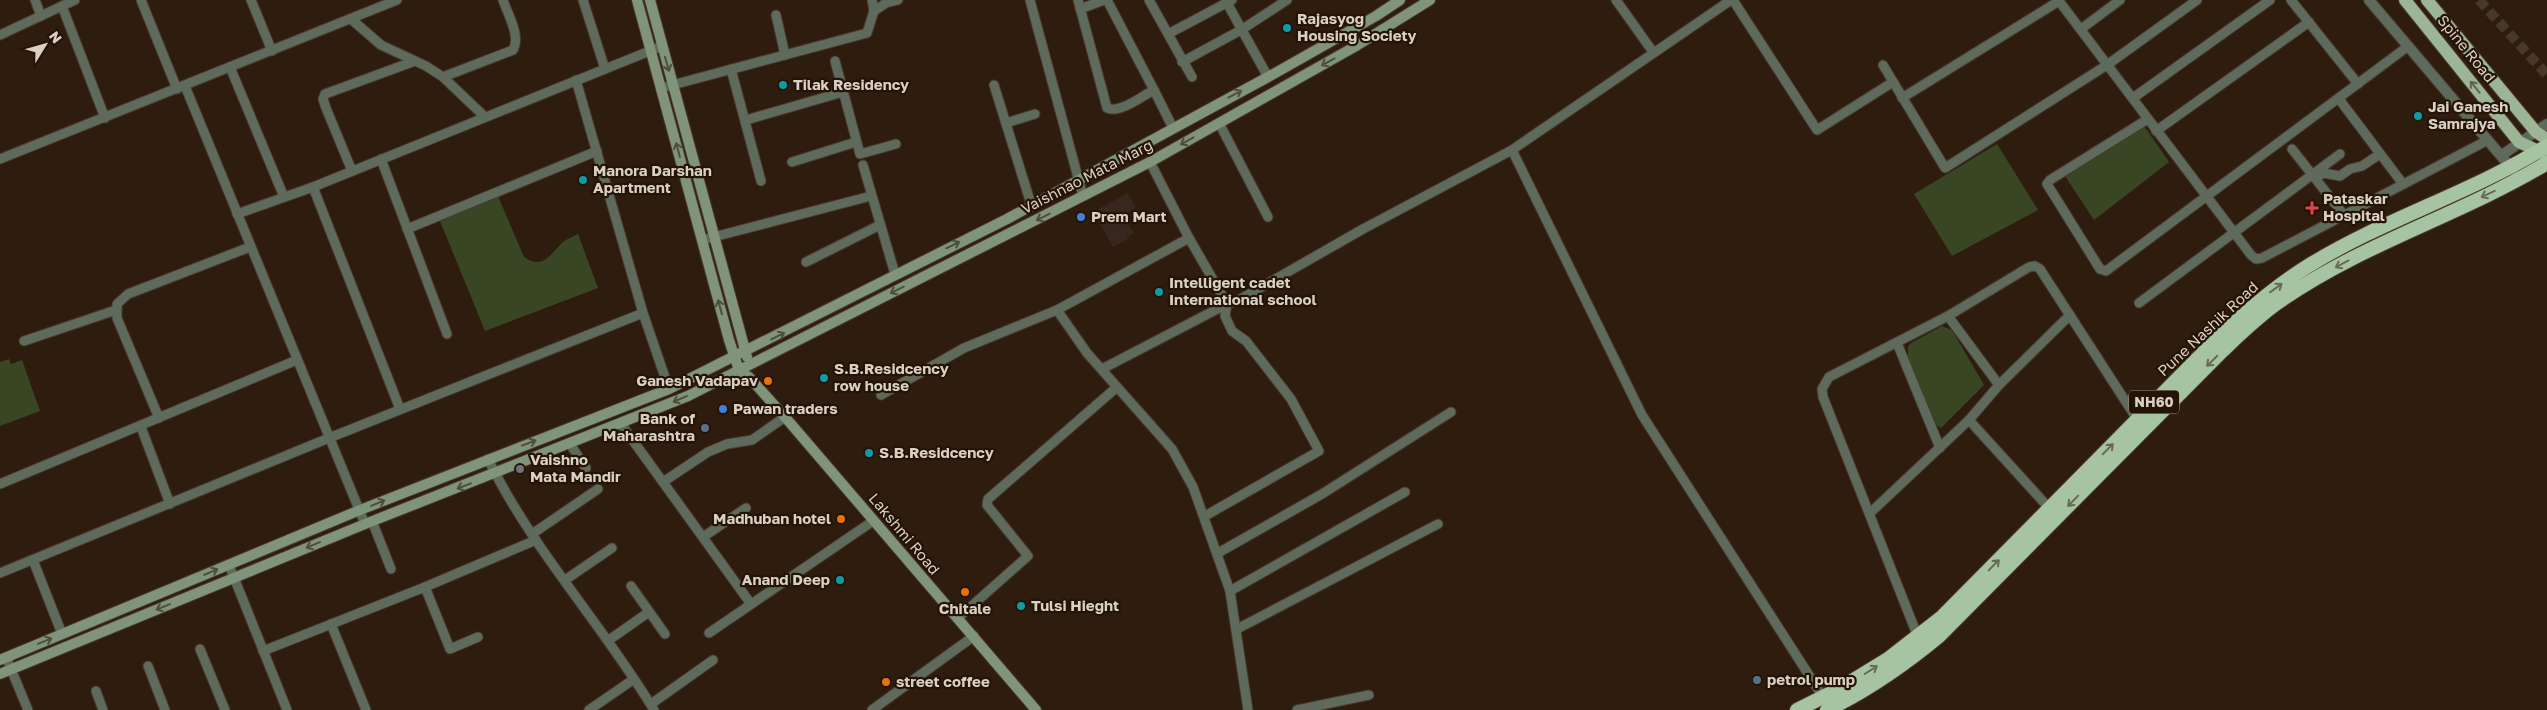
<svg xmlns="http://www.w3.org/2000/svg" width="2547" height="710" font-family="'Golos Text',sans-serif">
<rect width="100%" height="100%" fill="#2e1d0f"/>
<polygon fill="#37271e" points="1128,193 1136,208 1122,215 1134,233 1127,237 1128,239 1113,247 1099,222 1102,220 1097,210"/>
<g fill="#384623">
<polygon points="2144,126 2169,162 2094,220 2065,176"/>
<polygon points="1997,144 2038,210 1952,256 1914,194"/>
<path d="M498,196L524,257C542,270 550,255 561,244C565,239 573,237 578,234L598,288L485,331L440,221Z"/>
<polygon points="1942,326 1952,330 1984,385 1941,428 1933,423 1908,359 1908,347 1911,343"/>
<polygon points="9,359 11,364 22,360 40,411 0,426 0,362"/>
</g>
<g fill="none" stroke-linecap="round" stroke-linejoin="round">
<polyline stroke="#48382a" stroke-width="10" stroke-dasharray="10 5" stroke-linecap="butt" points="2479,0 2547,75"/>
<g stroke="#4a392c" stroke-width="11">
<g id="minor">
<polyline points="35,0 41,16"/>
<polyline points="141,0 177,89"/>
<polyline points="251,0 272,51"/>
<polyline points="583,0 605,69"/>
<polyline points="872,0 874,11"/>
<polyline points="1030,0 1083,196"/>
<path d="M1078,0L1107,108C1120,114 1142,96 1154,90L1173,128"/>
<polyline points="1107,0 1154,90"/>
<polyline points="1149,0 1192,77"/>
<polyline points="1616,0 1653,52"/>
<polyline points="1733,0 1817,130 1893,82"/>
<polyline points="2060,0 2059,1 2251,255 2256,259 2262,258 2488,140"/>
<polyline points="2291,0 2358,84"/>
<polyline points="1227,3 1268,77"/>
<polyline points="62,6 105,118"/>
<polyline points="1080,9 1104,0"/>
<polyline points="776,15 785,55"/>
<polyline points="351,19 381,45 426,66 443,77 485,117"/>
<polyline points="2081,29 2120,0"/>
<polyline points="1168,34 1232,0"/>
<polyline points="0,35 75,0"/>
<polyline points="835,61 860,154 896,144"/>
<polyline points="1182,62 1241,30 1287,0"/>
<polyline points="1883,65 1945,168 2107,65 2197,0"/>
<polyline points="230,67 284,197"/>
<polyline points="731,69 761,181"/>
<path d="M443,77L513,50C521,36 508,15 503,0"/>
<polyline points="576,80 643,313 669,389"/>
<polyline points="994,85 1031,204"/>
<polyline points="185,86 365,524"/>
<polyline points="661,88 867,33 874,11 886,3 898,0"/>
<polyline points="1902,98 2059,1"/>
<polyline points="2133,98 2270,0"/>
<polyline points="2339,99 2403,184"/>
<polyline points="2148,119 2050,180 2047,184 2100,269 2106,271 2407,47"/>
<polyline points="746,120 843,92"/>
<polyline points="1006,123 1035,114"/>
<polyline points="1219,123 1268,217"/>
<polyline points="2156,131 2309,22"/>
<polyline points="2292,149 2344,215"/>
<polyline points="1512,150 1642,415 1823,697"/>
<polyline points="0,159 397,0"/>
<polyline points="381,159 447,334"/>
<polyline points="792,162 856,142"/>
<polyline points="863,165 895,274"/>
<polyline points="352,171 326,108 323,99 325,94 415,61"/>
<polyline points="2316,178 2323,173 2340,176 2350,169 2362,166 2380,154"/>
<polyline points="313,187 400,409"/>
<polyline points="237,214 313,187 662,46"/>
<polyline points="407,229 597,151"/>
<polyline points="1189,238 1227,304 1237,301 1363,229 1512,150 1731,0"/>
<polyline points="702,240 871,196"/>
<polyline points="806,262 880,225"/>
<polyline points="2139,303 2340,154"/>
<polyline points="1057,310 1087,353 1172,449 1193,487 1230,591 1248,710"/>
<polyline points="1948,316 1999,385"/>
<polyline points="24,341 116,310"/>
<polyline points="1897,343 1940,448"/>
<polyline points="1102,369 1227,304"/>
<polyline points="881,395 964,348 1057,310 1189,238 1150,162"/>
<polyline points="159,418 117,318 117,304 128,294 250,247"/>
<polyline points="1969,420 2049,508"/>
<polyline points="621,424 751,604"/>
<polyline points="141,427 170,504"/>
<polyline points="570,444 586,468"/>
<path d="M488,459C532,549 602,624 654,710"/>
<polyline points="663,482 708,452 727,444 752,440 785,417"/>
<polyline points="0,484 297,360"/>
<polyline points="1870,513 1969,420 1999,385 2070,315"/>
<polyline points="1205,516 1319,451 1291,399 1246,341 1232,331 1225,316 1227,304"/>
<polyline points="372,521 391,569"/>
<polyline points="532,534 598,489"/>
<polyline points="703,537 746,508"/>
<polyline points="1218,553 1322,494 1451,412"/>
<polyline points="33,560 62,634"/>
<polyline points="229,565 287,710"/>
<polyline points="0,573 329,438 643,313"/>
<polyline points="565,580 612,548"/>
<polyline points="631,586 665,634"/>
<polyline points="425,587 450,649 478,637"/>
<polyline points="1230,591 1405,492"/>
<polyline points="958,618 1028,556 987,505 988,499 1117,387"/>
<polyline points="331,624 366,710"/>
<polyline points="1237,629 1438,524"/>
<polyline points="709,633 873,521"/>
<polyline points="1918,637 1823,397 1822,389 1829,377 1948,316 2029,267 2035,266 2040,269 2137,419"/>
<polyline points="609,640 649,612"/>
<polyline points="200,649 225,710"/>
<polyline points="263,651 425,587 536,540"/>
<polyline points="6,657 28,710"/>
<polyline points="148,666 165,710"/>
<polyline points="96,691 103,710"/>
<polyline points="651,704 713,660"/>
<polyline points="589,710 634,679"/>
<polyline points="872,710 974,636"/>
<polyline points="1297,710 1369,695"/>
</g>
</g>
<g stroke="#4a392c" stroke-width="12">
<g id="tertiary">
<polyline points="2369,0 2513,170"/>
<polyline points="2502,155 2547,124"/>
</g>
</g>
<g stroke="#4a392c" stroke-width="12">
<g id="secondary">
<polyline points="637,0 729,340 739,370 749,377 785,417 1036,710"/>
<polyline points="650,0 747,357"/>
<polyline points="0,660 360,510 669,389 1007,219 1268,77 1376,16 1400,0"/>
<polyline points="0,674 365,524 688,396 1150,162 1356,46 1430,0"/>
</g>
</g>
<g stroke="#4a392c" stroke-width="14">
<g id="primary">
<polyline points="2405,0 2519,142 2547,155"/>
<polyline points="2427,0 2536,132 2547,139"/>
</g>
</g>
<g stroke="#4a392c" stroke-width="16">
<g id="trunk">
<path d="M1797,710L1839,689L1888,659L1942,617L2213,343C2243,314 2273,288 2308,266C2384,219 2471,193 2547,146"/>
<path d="M1827,710C1868,690 1904,665 1939,636L2220,353C2239,335 2258,316 2280,301C2363,243 2461,215 2547,163"/>
</g>
</g>
<use href="#minor" stroke="#5e6a5c" stroke-width="9"/>
<use href="#tertiary" stroke="#5e6a5c" stroke-width="10"/>
<use href="#secondary" stroke="#80947c" stroke-width="10"/>
<use href="#primary" stroke="#9bb596" stroke-width="12"/>
<use href="#trunk" stroke="#a7c4a2" stroke-width="14"/>
</g>
<defs><path id="oneway-shaft" d="M-6 0H5M1.5-3L5.5 0L1.5 3" fill="none" stroke-width="1.6" stroke-linecap="round" stroke-linejoin="round" transform="scale(1.25)"/></defs>
<g stroke="#4d4e3b">
<use href="#oneway-shaft" transform="translate(1328 62) rotate(151)"/>
<use href="#oneway-shaft" transform="translate(667 64) rotate(74)"/>
<use href="#oneway-shaft" transform="translate(1235 94) rotate(-28)"/>
<use href="#oneway-shaft" transform="translate(1187 141) rotate(151)"/>
<use href="#oneway-shaft" transform="translate(678 150) rotate(-105)"/>
<use href="#oneway-shaft" transform="translate(1043 217) rotate(153)"/>
<use href="#oneway-shaft" transform="translate(953 245) rotate(-26)"/>
<use href="#oneway-shaft" transform="translate(897 290) rotate(153)"/>
<use href="#oneway-shaft" transform="translate(720 307) rotate(-105)"/>
<use href="#oneway-shaft" transform="translate(778 336) rotate(-27)"/>
<use href="#oneway-shaft" transform="translate(680 399) rotate(157)"/>
<use href="#oneway-shaft" transform="translate(529 443) rotate(-21)"/>
<use href="#oneway-shaft" transform="translate(464 486) rotate(159)"/>
<use href="#oneway-shaft" transform="translate(378 503) rotate(-22)"/>
<use href="#oneway-shaft" transform="translate(313 545) rotate(157)"/>
<use href="#oneway-shaft" transform="translate(211 572) rotate(-23)"/>
<use href="#oneway-shaft" transform="translate(163 607) rotate(158)"/>
<use href="#oneway-shaft" transform="translate(45 641) rotate(-22)"/>
</g>
<use stroke="#60644e" href="#oneway-shaft" transform="translate(2475 87) rotate(-129)"/>
<g stroke="#666c54">
<use href="#oneway-shaft" transform="translate(2488 194) rotate(155)"/>
<use href="#oneway-shaft" transform="translate(2342 264) rotate(152)"/>
<use href="#oneway-shaft" transform="translate(2276 288) rotate(-36)"/>
<use href="#oneway-shaft" transform="translate(2212 361) rotate(135)"/>
<use href="#oneway-shaft" transform="translate(2108 449) rotate(-45)"/>
<use href="#oneway-shaft" transform="translate(2073 501) rotate(134)"/>
<use href="#oneway-shaft" transform="translate(1994 565) rotate(-45)"/>
<use href="#oneway-shaft" transform="translate(1871 670) rotate(-32)"/>
</g>
<g fill="#0f9aa8" stroke="#241406" stroke-width="2">
<circle cx="1287" cy="28" r="5"/>
<circle cx="783" cy="85" r="5"/>
<circle cx="2418" cy="116" r="5"/>
<circle cx="583" cy="180" r="5"/>
<circle cx="1159" cy="292" r="5"/>
<circle cx="824" cy="378" r="5"/>
<circle cx="869" cy="453" r="5"/>
<circle cx="840" cy="580" r="5"/>
<circle cx="1021" cy="606" r="5"/>
</g>
<path fill="#e0444e" stroke="#241406" stroke-width="2" d="M2309.5 200.5h5v5h5v5h-5v5h-5v-5h-5v-5h5z"/>
<g fill="#3f7fe0" stroke="#241406" stroke-width="2">
<circle cx="1081" cy="217" r="5"/>
<circle cx="723" cy="409" r="5"/>
</g>
<g fill="#e8710a" stroke="#241406" stroke-width="2">
<circle cx="768" cy="381" r="5"/>
<circle cx="841" cy="519" r="5"/>
<circle cx="965" cy="592" r="5"/>
<circle cx="886" cy="682" r="5"/>
</g>
<g fill="#5c6f8a" stroke="#241406" stroke-width="2">
<circle cx="705" cy="428" r="5"/>
<circle cx="1757" cy="680" r="5"/>
</g>
<circle fill="#6b7280" stroke="#241406" stroke-width="2" cx="520" cy="469" r="5"/>
<g text-anchor="middle" stroke-width="4.5" stroke-linejoin="round" paint-order="stroke">
<rect fill="#241406" stroke="#a3978c" stroke-width="1" x="2129" y="390.5" width="50" height="23" rx="4"/>
<g font-size="14" font-weight="bold" fill="#dacfc5">
<text x="2154" y="407">NH60</text>
</g>
<g font-size="15" font-weight="bold" fill="#dacfc5" stroke="#241406" text-anchor="start">
<text x="1297" y="24">Rajasyog<tspan x="1297" dy="17">Housing Society</tspan></text>
<text x="793" y="90">Tilak Residency</text>
<text x="2428" y="112">Jai Ganesh<tspan x="2428" dy="17">Samrajya</tspan></text>
<text x="593" y="176">Manora Darshan<tspan x="593" dy="17">Apartment</tspan></text>
<text x="2323" y="204">Pataskar<tspan x="2323" dy="17">Hospital</tspan></text>
<text x="1091" y="222">Prem Mart</text>
<text x="1169" y="288">Intelligent cadet<tspan x="1169" dy="17">International school</tspan></text>
<text x="834" y="374">S.B.Residcency<tspan x="834" dy="17">row house</tspan></text>
<text x="758" y="386" text-anchor="end">Ganesh Vadapav</text>
<text x="733" y="414">Pawan traders</text>
<text x="695" y="424" text-anchor="end">Bank of<tspan x="695" dy="17">Maharashtra</tspan></text>
<text x="879" y="458">S.B.Residcency</text>
<text x="530" y="465">Vaishno<tspan x="530" dy="17">Mata Mandir</tspan></text>
<text x="831" y="524" text-anchor="end">Madhuban hotel</text>
<text x="830" y="585" text-anchor="end">Anand Deep</text>
<text x="1031" y="611">Tulsi Hieght</text>
<text x="965" y="614" text-anchor="middle">Chitale</text>
<text x="1767" y="685">petrol pump</text>
<text x="896" y="687">street coffee</text>
</g>
<g font-size="15" fill="#dacfc5" stroke="#241406">
<text transform="translate(2466 49) rotate(51)" y="5">Spine Road</text>
<text transform="translate(1087 177) rotate(-27)" y="5">Vaishnao Mata Marg</text>
<text transform="translate(2208 329) rotate(-43)" y="5">Pune Nashik Road</text>
<text transform="translate(904 534) rotate(50)" y="5">Lakshmi Road</text>
</g>
</g>
<g transform="translate(45 45) rotate(53)" stroke="#241406" stroke-width="4" paint-order="stroke">
<path d="M0-4L9 19L0 12L-9 19Z" fill="#dacfc5"/>
<text y="-8" font-size="14" font-weight="bold" text-anchor="middle" fill="#dacfc5">N</text>
</g>
</svg>
